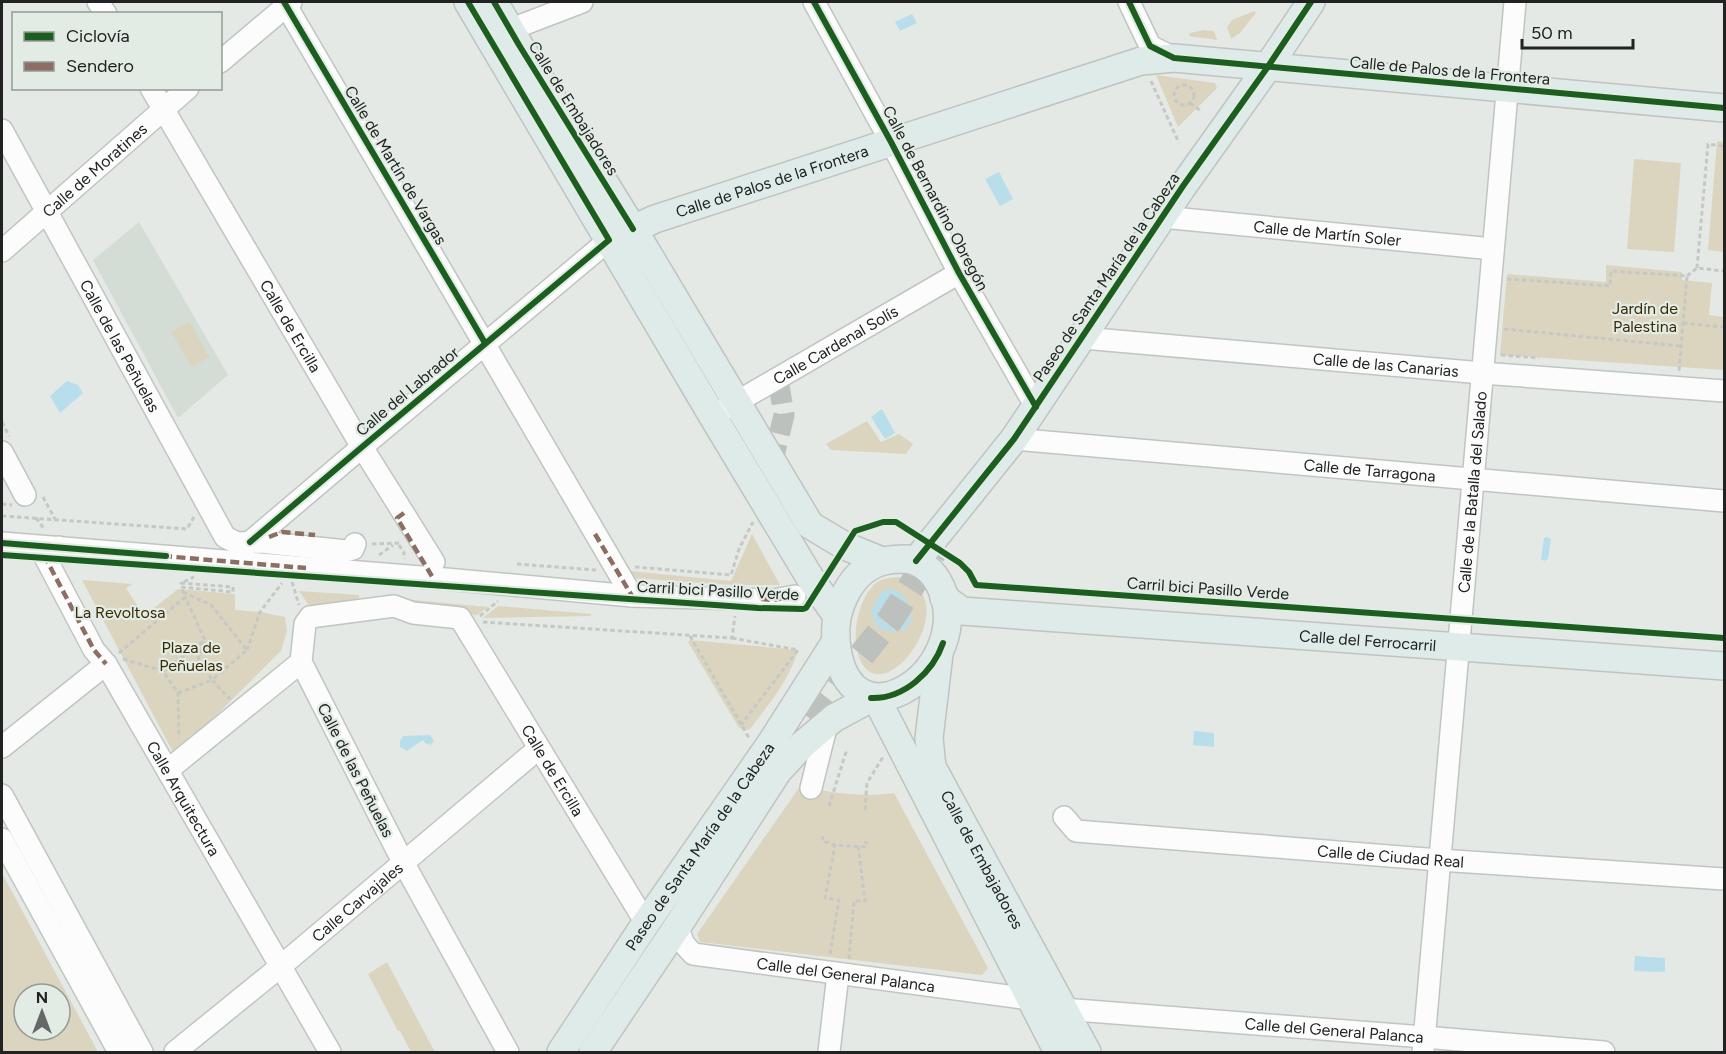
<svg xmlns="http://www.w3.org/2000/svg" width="1726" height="1054" font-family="Figtree,sans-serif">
<rect width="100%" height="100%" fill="#e4e9e5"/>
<polygon fill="#d3dcd5" points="139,222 228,375 178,418 93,260"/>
<g fill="#dbd5c0" fill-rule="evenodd">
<polygon points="1254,11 1256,13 1240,33 1231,39 1227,27 1232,20"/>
<polygon points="1204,30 1214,31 1217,40 1189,36 1190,33"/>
<polygon points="1156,75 1215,83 1217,88 1178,127"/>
<polygon points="1717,141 1724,142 1724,252 1708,250"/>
<polygon points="1634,159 1681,163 1674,252 1627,249"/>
<polygon points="1606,265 1682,272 1682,280 1712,283 1709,315 1724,317 1724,370 1500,355 1507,274 1606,282"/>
<polygon points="190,322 209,357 192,367 171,332"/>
<polygon points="867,421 881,442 899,434 913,444 906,454 831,450 826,444"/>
<polygon points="752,534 780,585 731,585 631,578 630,571 731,581"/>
<path d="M898,577C972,595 882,719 859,657C851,636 858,598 876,583C882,578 890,578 898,577Z"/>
<polygon points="82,580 133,584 126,588 144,616 178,589 235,594 235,610 260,612 285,617 287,631 281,651 175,756"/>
<polygon points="299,591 359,595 359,601 310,607"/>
<polygon points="393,598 488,607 477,615 432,609 426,603 394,601"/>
<polygon points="498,606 591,614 591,616 483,618"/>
<path d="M690,640L798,650C789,681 769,704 750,729L746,730L739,728L688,642Z"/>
<path d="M801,785C831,794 863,797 894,793L988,968L982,975L700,942L697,934Z"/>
<path d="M2,873L98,1052H2ZM24,994H60V1030H24Z"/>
<polygon points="387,962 429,1041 435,1052 411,1052 400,1031 398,1031 368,974"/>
</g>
<g fill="#b8deec">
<polygon points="912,14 917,23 900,31 895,22"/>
<polygon points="999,172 1013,199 1000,206 985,179"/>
<polygon points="67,381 78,385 83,393 60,413 50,396"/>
<polygon points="882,409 895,433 885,439 871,417"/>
<polygon points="1547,537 1551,539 1548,559 1544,561 1541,559 1544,538"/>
<path d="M888,589C904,590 912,606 911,621L905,630C897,630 894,632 887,631C871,627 868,608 878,597C876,610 880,622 892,629C882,620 875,608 880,594Z"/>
<polygon points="1194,731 1214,733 1214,747 1193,745"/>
<polygon points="430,735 434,741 430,745 425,743 423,740 407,751 400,747 400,741 403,736"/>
<polygon points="1635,956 1665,958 1665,972 1634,971"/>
</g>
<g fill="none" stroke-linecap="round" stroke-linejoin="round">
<polyline stroke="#bdc1be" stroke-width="21" stroke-dasharray="21 10" stroke-linecap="butt" points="772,464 784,415 778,379"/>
<g stroke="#bdc1be" stroke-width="27" stroke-dasharray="27 14" stroke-linecap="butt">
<polyline points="786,752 806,724 890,620 937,546"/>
<polyline points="577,1052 601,1018"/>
</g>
<g stroke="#c1c5c2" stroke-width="24">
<g id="minor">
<polyline points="98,2 106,14"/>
<polyline points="284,2 632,596"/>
<polyline points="814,2 891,142 959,273 1036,407"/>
<polyline points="1129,2 1150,46 1174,58"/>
<polyline points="495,29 509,30 582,2"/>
<polyline points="220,62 291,2"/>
<path id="s1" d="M151,88L362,447L434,562"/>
<path id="s2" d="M2,130L225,537L237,543L261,542L346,551L353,549L355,544"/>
<path id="s3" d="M1162,217L1493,249"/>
<path id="s4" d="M2,251L188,88"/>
<path id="s5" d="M1083,338L1482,373L1724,391"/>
<path id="s6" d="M723,410L959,273"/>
<path id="s7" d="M1014,439L1724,501"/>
<polyline points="2,452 25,495"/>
<polyline points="250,542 362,447 609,240 621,234"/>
<polyline points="2,543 446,579 632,596 773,600 795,596"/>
<path id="s8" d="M59,547L45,557L94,650L106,664L330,1052"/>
<polyline points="2,747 106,664"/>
<polyline points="168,770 301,662"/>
<polyline points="811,788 827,724"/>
<polyline points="2,795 142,1052"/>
<path id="s9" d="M1064,817L1076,831L1439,860L1724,879"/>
<polyline points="2,839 119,1052"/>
<path id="s10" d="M677,927L684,944L693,954L1030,999"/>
<path id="s11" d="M1063,1009L1424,1037L1604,1052"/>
<path id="s12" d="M175,1052L281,966L538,749"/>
<path id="s13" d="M508,1052L403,862L301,662L305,624L310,617L394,606L413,613L460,618L646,923"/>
<polyline points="829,1052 838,974"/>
<path id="s14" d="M1423,1052L1515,2"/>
</g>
</g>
<g stroke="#c0c3c1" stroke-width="30">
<g id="major">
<polyline points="468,2 712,415 812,581 837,616"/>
<polyline points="494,2 519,45 633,229 810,525 845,546 882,561"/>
<path id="s15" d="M633,229L655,219L1141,61L1174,58L1724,108"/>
<path d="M907,559C927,564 937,575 944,595C969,675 847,753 836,641C833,610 850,569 884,561C891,559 899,559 907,559Z"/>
<polyline points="916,561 1014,439 1183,186 1267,68 1311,2"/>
<path id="s16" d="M944,598L962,611L1724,666"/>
<path id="s17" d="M939,654L929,738L932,767L1087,1052"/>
<polyline points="876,698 1058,1052"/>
<path id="s18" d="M561,1052L646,923L771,743L836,641"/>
<polyline points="593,1052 677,927 778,771 802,745 834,718 871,698"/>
</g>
</g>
<g stroke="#c6c8c6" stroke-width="3" stroke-dasharray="4.5 3" stroke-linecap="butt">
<polyline points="1151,81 1179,143"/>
<circle cx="1184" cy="95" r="10"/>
<polyline points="1190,103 1201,111"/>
<polyline points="1697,268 1708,144 1723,146 1724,150"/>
<polyline points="1687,276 1697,268 1724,271"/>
<polyline points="1507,279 1610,286 1611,271 1687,276 1679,371"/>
<polyline points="1683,323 1724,327"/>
<polyline points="1504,329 1681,346"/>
<polyline points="1501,355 1539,358"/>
<polyline points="2,422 9,436"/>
<polyline points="43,497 55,519"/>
<polyline points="2,504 12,505"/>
<polyline points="2,516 187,529 194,517"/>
<polyline points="36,518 45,530"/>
<polyline points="372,544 401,543"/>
<polyline points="399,545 404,553 404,559"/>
<polyline points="379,555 393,545"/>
<polyline points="517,564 596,570"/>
<polyline points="635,567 731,575 739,549 753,522"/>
<polyline points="292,582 299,605"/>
<polyline points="183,592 211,605 247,650 212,680 230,699"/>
<polyline points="480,616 498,601"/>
<polyline points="483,622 732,638 735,616"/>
<polyline points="690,636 749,738"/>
<polyline points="732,638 798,650 741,725"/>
<polyline points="247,650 260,612 282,583"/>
<polyline points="119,653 185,597 181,587 233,592 233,587 181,583 194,577"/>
<polyline points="123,659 163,671 178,693 179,738"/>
<polyline points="163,671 205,640 185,597"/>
<polyline points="178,693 212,680 198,658 204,642"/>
<polyline points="829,806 847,749"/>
<polyline points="865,810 867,783 883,757"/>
<polyline points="823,836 822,841 835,845 866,847 866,841"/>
<polyline points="830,954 839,900 825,898 835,845"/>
<polyline points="849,959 854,901 865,901 858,846"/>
<polyline points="2,1049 3,1052"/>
</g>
<use href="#minor" stroke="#fbfcfb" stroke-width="21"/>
<use href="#major" stroke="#deebe9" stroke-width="27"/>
<g stroke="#8d6e63" stroke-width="4.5" stroke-dasharray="9 4.5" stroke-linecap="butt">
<polyline points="404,513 397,518 433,578"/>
<polyline points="595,534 632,596"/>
<polyline points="269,537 282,532 315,535"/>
<polyline points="47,556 45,557 94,650 106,664"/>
<polyline points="163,556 306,568"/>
<polyline points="761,599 773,600 795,596"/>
</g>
<g stroke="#e2ebe4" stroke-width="10">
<g id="cycleway">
<polyline points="284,2 485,343"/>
<polyline points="494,2 519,45 633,229"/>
<polyline points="814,2 891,142 959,273 1036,407"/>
<polyline points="1129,2 1150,46 1174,58 1724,108"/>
<polyline points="250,542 362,447 609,240 468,2"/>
<polyline points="2,543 166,556"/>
<polyline points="2,555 758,608 803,609 806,608 855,531 883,522 896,522 960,563 969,572 976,585 1724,638"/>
<polyline points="916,561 1014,439 1183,186 1267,68 1311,2"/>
<path d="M871,698C904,699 933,672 943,643"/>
</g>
</g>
<use href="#cycleway" stroke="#1b5e20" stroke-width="6"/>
</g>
<g text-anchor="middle" stroke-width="4.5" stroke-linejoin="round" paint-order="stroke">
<g font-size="16" fill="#202321" stroke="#e2ebe4">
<text transform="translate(1450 70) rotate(5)" y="6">Calle de Palos de la Frontera</text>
<text transform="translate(574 108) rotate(58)" y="6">Calle de Embajadores</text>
<text transform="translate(396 165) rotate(59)" y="6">Calle de Martín de Vargas</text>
<text dy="6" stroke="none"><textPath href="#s4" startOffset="123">Calle de Moratines</textPath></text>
<text dy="6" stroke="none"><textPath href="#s15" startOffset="147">Calle de Palos de la Frontera</textPath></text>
<text transform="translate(936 198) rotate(62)" y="6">Calle de Bernardino Obregón</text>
<text dy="6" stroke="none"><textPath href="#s3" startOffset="166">Calle de Martín Soler</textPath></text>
<text transform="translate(1106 277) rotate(-56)" y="6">Paseo de Santa María de la Cabeza</text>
<text dy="6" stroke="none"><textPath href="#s1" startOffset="276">Calle de Ercilla</textPath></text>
<text dy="6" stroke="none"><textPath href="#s2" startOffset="246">Calle de las Peñuelas</textPath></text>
<text dy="6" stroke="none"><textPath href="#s6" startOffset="130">Calle Cardenal Solís</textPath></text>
<text dy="6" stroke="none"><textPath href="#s5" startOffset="304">Calle de las Canarias</textPath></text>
<text transform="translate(407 391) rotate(-40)" y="6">Calle del Labrador</text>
<text dy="6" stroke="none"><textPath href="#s7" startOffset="357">Calle de Tarragona</textPath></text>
<text dy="6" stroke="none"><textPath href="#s14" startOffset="562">Calle de la Batalla del Salado</textPath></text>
<text transform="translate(1208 588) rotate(4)" y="6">Carril bici Pasillo Verde</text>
<text transform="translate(718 590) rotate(3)" y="6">Carril bici Pasillo Verde</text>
<text dy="6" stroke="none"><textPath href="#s16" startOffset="429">Calle del Ferrocarril</textPath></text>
<text transform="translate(356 770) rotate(63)" y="6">Calle de las Peñuelas</text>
<text dy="6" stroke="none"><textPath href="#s13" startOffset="819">Calle de Ercilla</textPath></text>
<text dy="6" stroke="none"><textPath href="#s8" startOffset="296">Calle Arquitectura</textPath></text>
<text dy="6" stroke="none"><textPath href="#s18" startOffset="248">Paseo de Santa María de la Cabeza</textPath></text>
<text dy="6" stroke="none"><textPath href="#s9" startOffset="334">Calle de Ciudad Real</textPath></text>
<text dy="6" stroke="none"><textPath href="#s17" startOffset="219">Calle de Embajadores</textPath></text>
<text dy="6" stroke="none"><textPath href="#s12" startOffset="236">Calle Carvajales</textPath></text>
<text dy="6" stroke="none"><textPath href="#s10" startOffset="186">Calle del General Palanca</textPath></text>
<text dy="6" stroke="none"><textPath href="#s11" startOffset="272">Calle del General Palanca</textPath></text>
</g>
<g font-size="16" fill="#392a05" stroke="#e2ebe4">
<text x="1645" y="314">Jardín de<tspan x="1645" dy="18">Palestina</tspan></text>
<text x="120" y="618">La Revoltosa</text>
<text x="191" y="653">Plaza de<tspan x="191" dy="18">Peñuelas</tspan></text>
</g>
</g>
<rect width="1726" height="1054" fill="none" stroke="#202321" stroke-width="6"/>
<rect x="12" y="12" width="210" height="78" fill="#e2ebe4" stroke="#949b96" stroke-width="1.5"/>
<rect x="24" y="32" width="30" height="9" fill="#1b5e20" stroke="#949b96" stroke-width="1.5"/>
<text x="66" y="42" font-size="18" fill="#202321">Ciclovía</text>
<rect x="24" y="62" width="30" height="9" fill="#8d6e63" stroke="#949b96" stroke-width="1.5"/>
<text x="66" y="72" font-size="18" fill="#202321">Sendero</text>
<g transform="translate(42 1012)"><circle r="28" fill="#e2ebe4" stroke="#949b96" stroke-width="1.5"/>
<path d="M0-4.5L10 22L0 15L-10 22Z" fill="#656866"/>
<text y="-9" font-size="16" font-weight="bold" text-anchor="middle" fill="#202321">N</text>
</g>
<path d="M1522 39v9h111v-9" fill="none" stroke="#202321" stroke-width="3"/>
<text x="1531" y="39" font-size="18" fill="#202321" stroke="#e2ebe4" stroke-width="4.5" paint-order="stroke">50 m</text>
</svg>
